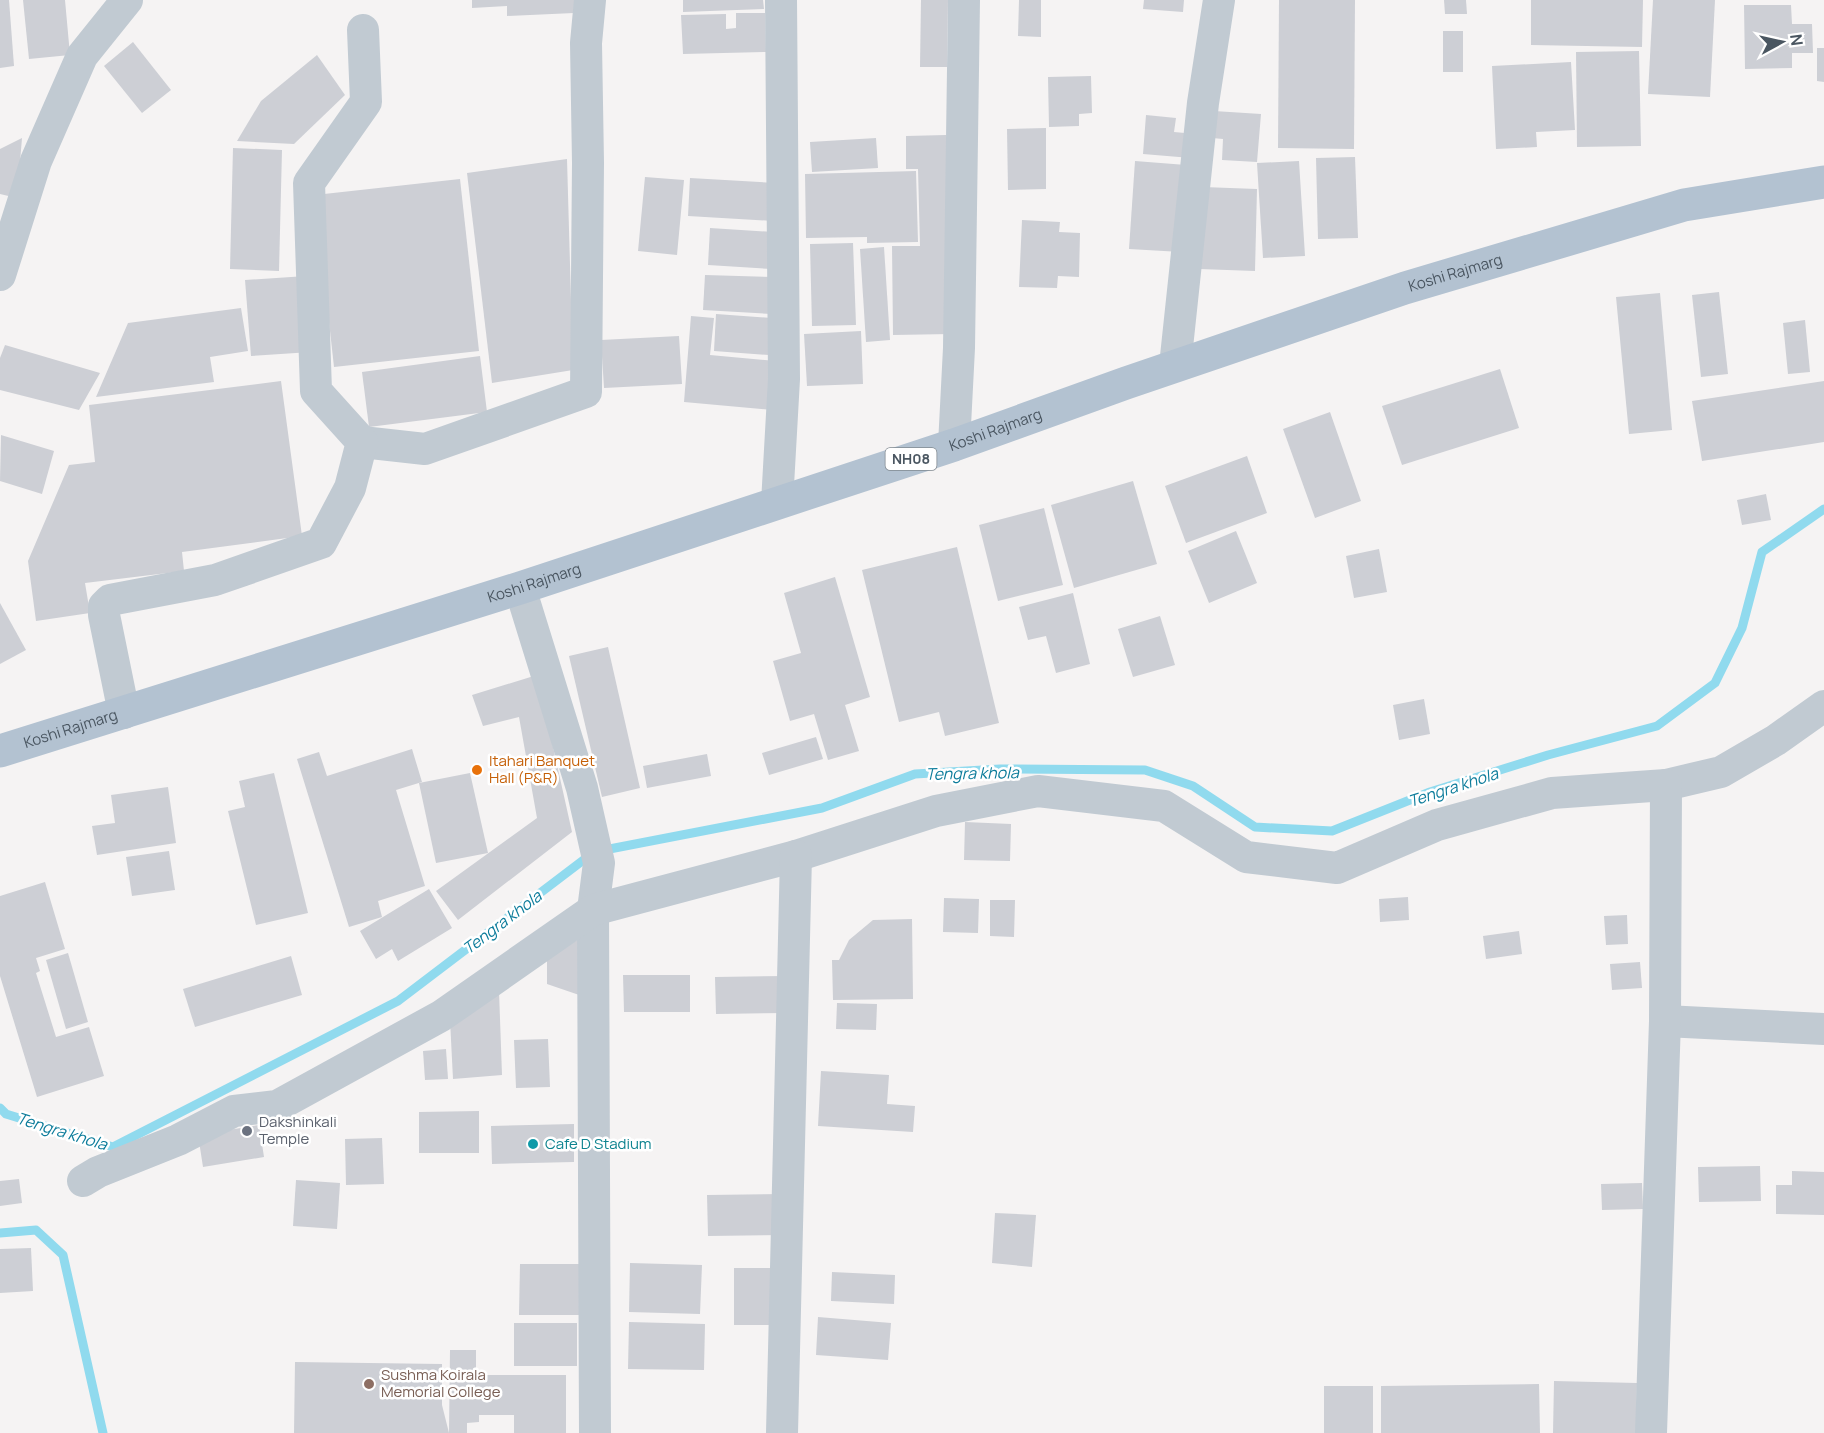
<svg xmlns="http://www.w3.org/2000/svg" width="1824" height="1433" font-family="Manrope,sans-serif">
<rect width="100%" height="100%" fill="#f5f3f3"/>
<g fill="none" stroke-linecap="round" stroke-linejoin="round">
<g stroke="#90daee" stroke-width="9">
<polyline points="0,1108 6,1114 113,1147 398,1001 594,852 822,808 915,774 1000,769 1145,770 1193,786 1255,827 1332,831 1430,792 1548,755 1657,726 1715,683 1742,628 1762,552 1824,509"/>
<polyline points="0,1233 36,1230 63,1255 103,1433"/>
</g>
</g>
<g fill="#cdcfd5">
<polygon points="0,0 9,0 14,66 0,68"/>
<polygon points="23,0 65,0 70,55 29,59"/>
<polygon points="472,0 574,0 574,13 507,16 507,6 472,8"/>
<polygon points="683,0 763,0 764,9 683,12"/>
<polygon points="921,0 948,0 947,67 920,67"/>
<polygon points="1019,0 1041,0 1041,37 1018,36"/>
<polygon points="1144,0 1184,0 1183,12 1143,9"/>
<polygon points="1279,0 1355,0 1354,149 1278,148"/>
<polygon points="1444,0 1466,0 1467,14 1445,14"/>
<polygon points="1531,0 1643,0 1642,47 1531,45"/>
<polygon points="1653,0 1715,0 1710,97 1648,94"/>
<polygon points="1744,5 1791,5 1792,24 1812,24 1813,53 1792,53 1792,68 1745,69"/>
<polygon points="736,13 765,13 766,52 683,54 681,15 726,14 726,29 736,28"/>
<rect x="1443" y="31" width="20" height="41"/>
<polygon points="133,42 171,90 142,113 104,66"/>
<polygon points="1817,48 1824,48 1824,82 1817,81"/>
<polygon points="1639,51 1641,146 1577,147 1576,52"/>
<polygon points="317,55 345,95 294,144 237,141 261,101"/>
<polygon points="1571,62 1575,130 1536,132 1537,147 1496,149 1492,66"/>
<polygon points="1091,76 1092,113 1079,114 1079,126 1049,127 1048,77"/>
<polygon points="1214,111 1261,114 1257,162 1222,160 1223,139 1212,138"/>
<polygon points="1146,115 1176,118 1174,132 1185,133 1191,158 1143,154"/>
<polygon points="1046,128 1046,189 1008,190 1007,129"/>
<polygon points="946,135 951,334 893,335 892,246 920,246 918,169 906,169 906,136"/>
<polygon points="22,138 17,198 0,194 0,149"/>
<polygon points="876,138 878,168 812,172 810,142"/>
<polygon points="233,148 282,150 279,271 230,269"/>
<polygon points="1355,157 1358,238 1318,239 1316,158"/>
<polygon points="567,159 573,370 492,383 467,173"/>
<polygon points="1135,161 1186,165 1181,252 1129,249"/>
<polygon points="1299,161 1305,256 1263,258 1257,163"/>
<polygon points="916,171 918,242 867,243 867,237 806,238 805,174"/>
<polygon points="645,177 684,180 677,255 638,251"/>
<polygon points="690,178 776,183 774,221 688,216"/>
<polygon points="460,179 479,351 334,367 315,195"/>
<polygon points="1203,187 1257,189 1255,271 1199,269"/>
<polygon points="1022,220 1060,222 1059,232 1080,233 1079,277 1058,276 1057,288 1019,287"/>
<polygon points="710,228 774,232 772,269 708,265"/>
<polygon points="853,243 856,325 812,326 810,244"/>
<polygon points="884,247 890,340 866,342 860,249"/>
<polygon points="705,275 774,277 772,314 703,310"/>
<polygon points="306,276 311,352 251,356 245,280"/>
<polygon points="1719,292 1728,374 1701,377 1692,295"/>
<polygon points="1660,293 1672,430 1629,434 1616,297"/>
<polygon points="241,308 248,351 210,357 214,382 96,397 128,323"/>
<polygon points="716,314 772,318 769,355 714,351"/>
<polygon points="691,316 714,318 710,355 776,361 772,410 684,402"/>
<polygon points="1805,320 1810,372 1788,374 1783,323"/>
<polygon points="861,331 863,384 807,386 804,334"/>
<polygon points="679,336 682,384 604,388 601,340"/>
<polygon points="5,345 100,373 79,410 0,390 0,358"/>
<polygon points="480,356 487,412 369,427 362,372"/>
<polygon points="1500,369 1519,428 1402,465 1382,406"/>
<polygon points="281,381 302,536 182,552 184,571 85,583 90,613 36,621 28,561 69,465 95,462 89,405"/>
<polygon points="1824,381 1824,442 1702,461 1692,401"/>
<polygon points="1330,412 1361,501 1315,518 1283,429"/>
<polygon points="1,435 54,451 42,494 0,481"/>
<polygon points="1247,456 1267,513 1186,543 1165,486"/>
<polygon points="1133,481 1157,564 1074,588 1051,505"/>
<polygon points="1766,494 1771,520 1742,525 1737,500"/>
<polygon points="1044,508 1063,585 998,601 979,525"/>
<polygon points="1236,531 1257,583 1209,603 1188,551"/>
<polygon points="957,547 999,723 945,736 939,712 899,722 862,570"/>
<polygon points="1379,549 1387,592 1354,598 1346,556"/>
<polygon points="835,577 870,697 845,705 859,751 828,760 814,714 790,721 773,661 801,653 784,593"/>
<polygon points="1073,593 1090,664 1056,673 1046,636 1028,640 1019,607"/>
<polygon points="0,603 26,650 0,664"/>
<polygon points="1160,616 1175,665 1133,677 1118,629"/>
<polygon points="608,647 640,788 602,797 569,656"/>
<polygon points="537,675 572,832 458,920 436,891 537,818 519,717 483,726 472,695"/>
<polygon points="1424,699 1430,734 1399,740 1393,705"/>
<polygon points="816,737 823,759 769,775 762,753"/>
<polygon points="412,749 422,782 396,790 425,886 378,901 382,917 349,927 297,759 319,752 327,776"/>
<polygon points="707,754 711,776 647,788 643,766"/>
<polygon points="274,773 308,913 256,925 228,811 245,807 239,781"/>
<polygon points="470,773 488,853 436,863 419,783"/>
<polygon points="168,787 176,843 97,855 92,826 115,823 111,795"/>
<polygon points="965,822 1011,824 1010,861 964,860"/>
<polygon points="169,851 175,890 132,896 126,857"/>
<polygon points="45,882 65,949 36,958 40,971 36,973 56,1037 89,1027 104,1076 37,1097 0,976 0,896"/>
<polygon points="429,889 452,928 398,961 392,949 376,959 360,931"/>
<polygon points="1408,897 1409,920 1380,922 1379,899"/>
<polygon points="944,898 979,899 978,933 943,932"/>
<polygon points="990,900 1015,900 1014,937 990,936"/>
<polygon points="1627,915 1628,944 1606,945 1604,916"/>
<polygon points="912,919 913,999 833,1000 832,960 839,960 849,940 873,920"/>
<polygon points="1519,931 1522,954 1486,959 1483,936"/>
<polygon points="585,935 585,997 547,984 547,959"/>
<polygon points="68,953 88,1022 66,1029 46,960"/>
<polygon points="291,956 302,995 195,1027 183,989"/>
<polygon points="1640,962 1642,988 1612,990 1610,964"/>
<polygon points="623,975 690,975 690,1012 624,1012"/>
<polygon points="786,976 786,1013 716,1014 715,977"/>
<polygon points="499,991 502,1075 453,1079 450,1020"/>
<polygon points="837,1003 877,1004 876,1030 836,1029"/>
<polygon points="548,1039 550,1087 516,1088 514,1040"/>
<polygon points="446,1049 448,1079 425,1080 423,1051"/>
<polygon points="821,1071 889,1075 887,1104 915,1106 913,1132 818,1126"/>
<polygon points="479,1111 479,1153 419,1153 419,1112"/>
<polygon points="574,1124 574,1162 492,1164 491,1126"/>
<polygon points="259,1125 264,1157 203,1167 198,1135"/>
<polygon points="382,1138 384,1184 346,1185 345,1139"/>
<polygon points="1760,1166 1761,1201 1699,1202 1698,1167"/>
<polygon points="1792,1171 1824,1172 1824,1215 1776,1214 1776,1185 1792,1185"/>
<polygon points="19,1179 22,1203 0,1206 0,1181"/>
<polygon points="296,1180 340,1183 337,1229 293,1226"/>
<polygon points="1642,1183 1643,1209 1602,1210 1601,1184"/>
<polygon points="785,1194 786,1235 708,1236 707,1195"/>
<polygon points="995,1213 1036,1215 1032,1267 992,1263"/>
<polygon points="31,1248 33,1291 0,1293 0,1249"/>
<polygon points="630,1263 702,1265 700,1314 629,1312"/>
<polygon points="520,1264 588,1264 588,1315 519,1315"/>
<rect x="734" y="1268" width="48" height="57"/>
<polygon points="832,1272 895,1275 894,1304 831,1301"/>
<polygon points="818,1317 891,1323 888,1360 816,1355"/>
<polygon points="629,1322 705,1324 704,1370 628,1369"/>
<rect x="514" y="1323" width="63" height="43"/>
<polygon points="450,1350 476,1350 476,1375 566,1375 566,1433 514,1433 514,1415 479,1415 479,1422 467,1423 467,1433 449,1433"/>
<polygon points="295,1362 442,1364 442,1405 449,1433 294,1433"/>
<polygon points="1554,1381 1637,1383 1636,1433 1553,1433"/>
<polygon points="1539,1384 1540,1433 1381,1433 1381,1386"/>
<rect x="1324" y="1386" width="49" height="47"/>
</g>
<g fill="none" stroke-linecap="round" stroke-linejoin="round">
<g stroke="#c1cad2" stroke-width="32">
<polyline points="0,275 36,161 82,56 127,0"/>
<polyline points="1175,366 1203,103 1219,0"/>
<polyline points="362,442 425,449 586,392 588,163 586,43 590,0"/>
<polyline points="954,445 959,348 964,0"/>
<polyline points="777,503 784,379 781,0"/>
<polyline points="520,588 582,788 599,863 593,910 595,1433"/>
<polyline points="124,713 104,615 104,606 110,600 215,580 321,543 350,488 362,442 316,391 309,183 366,102 363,30"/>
<polyline points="1666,785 1721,772 1776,740 1824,706"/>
<polyline points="1665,1021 1824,1029"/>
<polyline points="83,1181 98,1172 178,1140 234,1111 277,1106 441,1016 593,910 796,856 936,811 1038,791 1164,806 1246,857 1337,868 1437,825 1552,793 1666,785 1665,1021 1651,1433"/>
<polyline points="782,1433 796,856"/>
</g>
<path stroke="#b3c2d1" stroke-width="33" id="s1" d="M0,751L520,588L954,445L1126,383L1405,288L1684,205L1824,182"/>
</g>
<circle fill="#e8710a" stroke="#fff" stroke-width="2" cx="477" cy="770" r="6"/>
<circle fill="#6b7280" stroke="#fff" stroke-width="2" cx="247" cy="1131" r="6"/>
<circle fill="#0f9aa8" stroke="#fff" stroke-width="2" cx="533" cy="1144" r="6"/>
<circle fill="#8d6e63" stroke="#fff" stroke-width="2" cx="369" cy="1384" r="6"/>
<g text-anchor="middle" stroke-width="5" stroke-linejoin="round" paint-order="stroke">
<rect fill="#fff" stroke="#808990" stroke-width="1.5" x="885.5" y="448" width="51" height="22" rx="4.5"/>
<g font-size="14" font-weight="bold" fill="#4a5661">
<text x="911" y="464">NH08</text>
</g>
<g font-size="15" fill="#4a5661" stroke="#fff">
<text dy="5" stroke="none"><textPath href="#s1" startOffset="1532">Koshi Rajmarg</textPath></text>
<text dy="5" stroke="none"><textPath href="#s1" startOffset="1046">Koshi Rajmarg</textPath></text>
<text dy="5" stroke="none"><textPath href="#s1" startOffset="560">Koshi Rajmarg</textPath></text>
<text dy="5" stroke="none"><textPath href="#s1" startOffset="74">Koshi Rajmarg</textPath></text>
</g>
<g font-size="15" fill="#c56008" stroke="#fff" text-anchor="start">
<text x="489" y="766">Itahari Banquet<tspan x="489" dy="17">Hall (P&amp;R)</tspan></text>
</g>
<g font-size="15" fill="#5b616d" stroke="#fff" text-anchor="start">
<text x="259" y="1127">Dakshinkali<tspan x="259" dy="17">Temple</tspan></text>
</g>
<g font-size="15" fill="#0d838f" stroke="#fff" text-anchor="start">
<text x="545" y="1149">Cafe D Stadium</text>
</g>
<g font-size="15" fill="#785e54" stroke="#fff" text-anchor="start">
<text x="381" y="1380">Sushma Koirala<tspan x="381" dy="17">Memorial College</tspan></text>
</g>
<g font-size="16" font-style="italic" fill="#0c7c9b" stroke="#fff">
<text transform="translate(972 773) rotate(-1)" y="6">Tengra khola</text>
<text transform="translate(1453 787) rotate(-18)" y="6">Tengra khola</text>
<text transform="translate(502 922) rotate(-37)" y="6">Tengra khola</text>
<text transform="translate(62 1131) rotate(17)" y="6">Tengra khola</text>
</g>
</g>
<g transform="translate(1782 42) rotate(82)" stroke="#ffffff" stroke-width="4.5" paint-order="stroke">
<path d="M0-4.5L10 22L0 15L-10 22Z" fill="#4a5661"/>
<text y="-9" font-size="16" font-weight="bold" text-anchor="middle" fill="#4a5661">N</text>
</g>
</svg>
